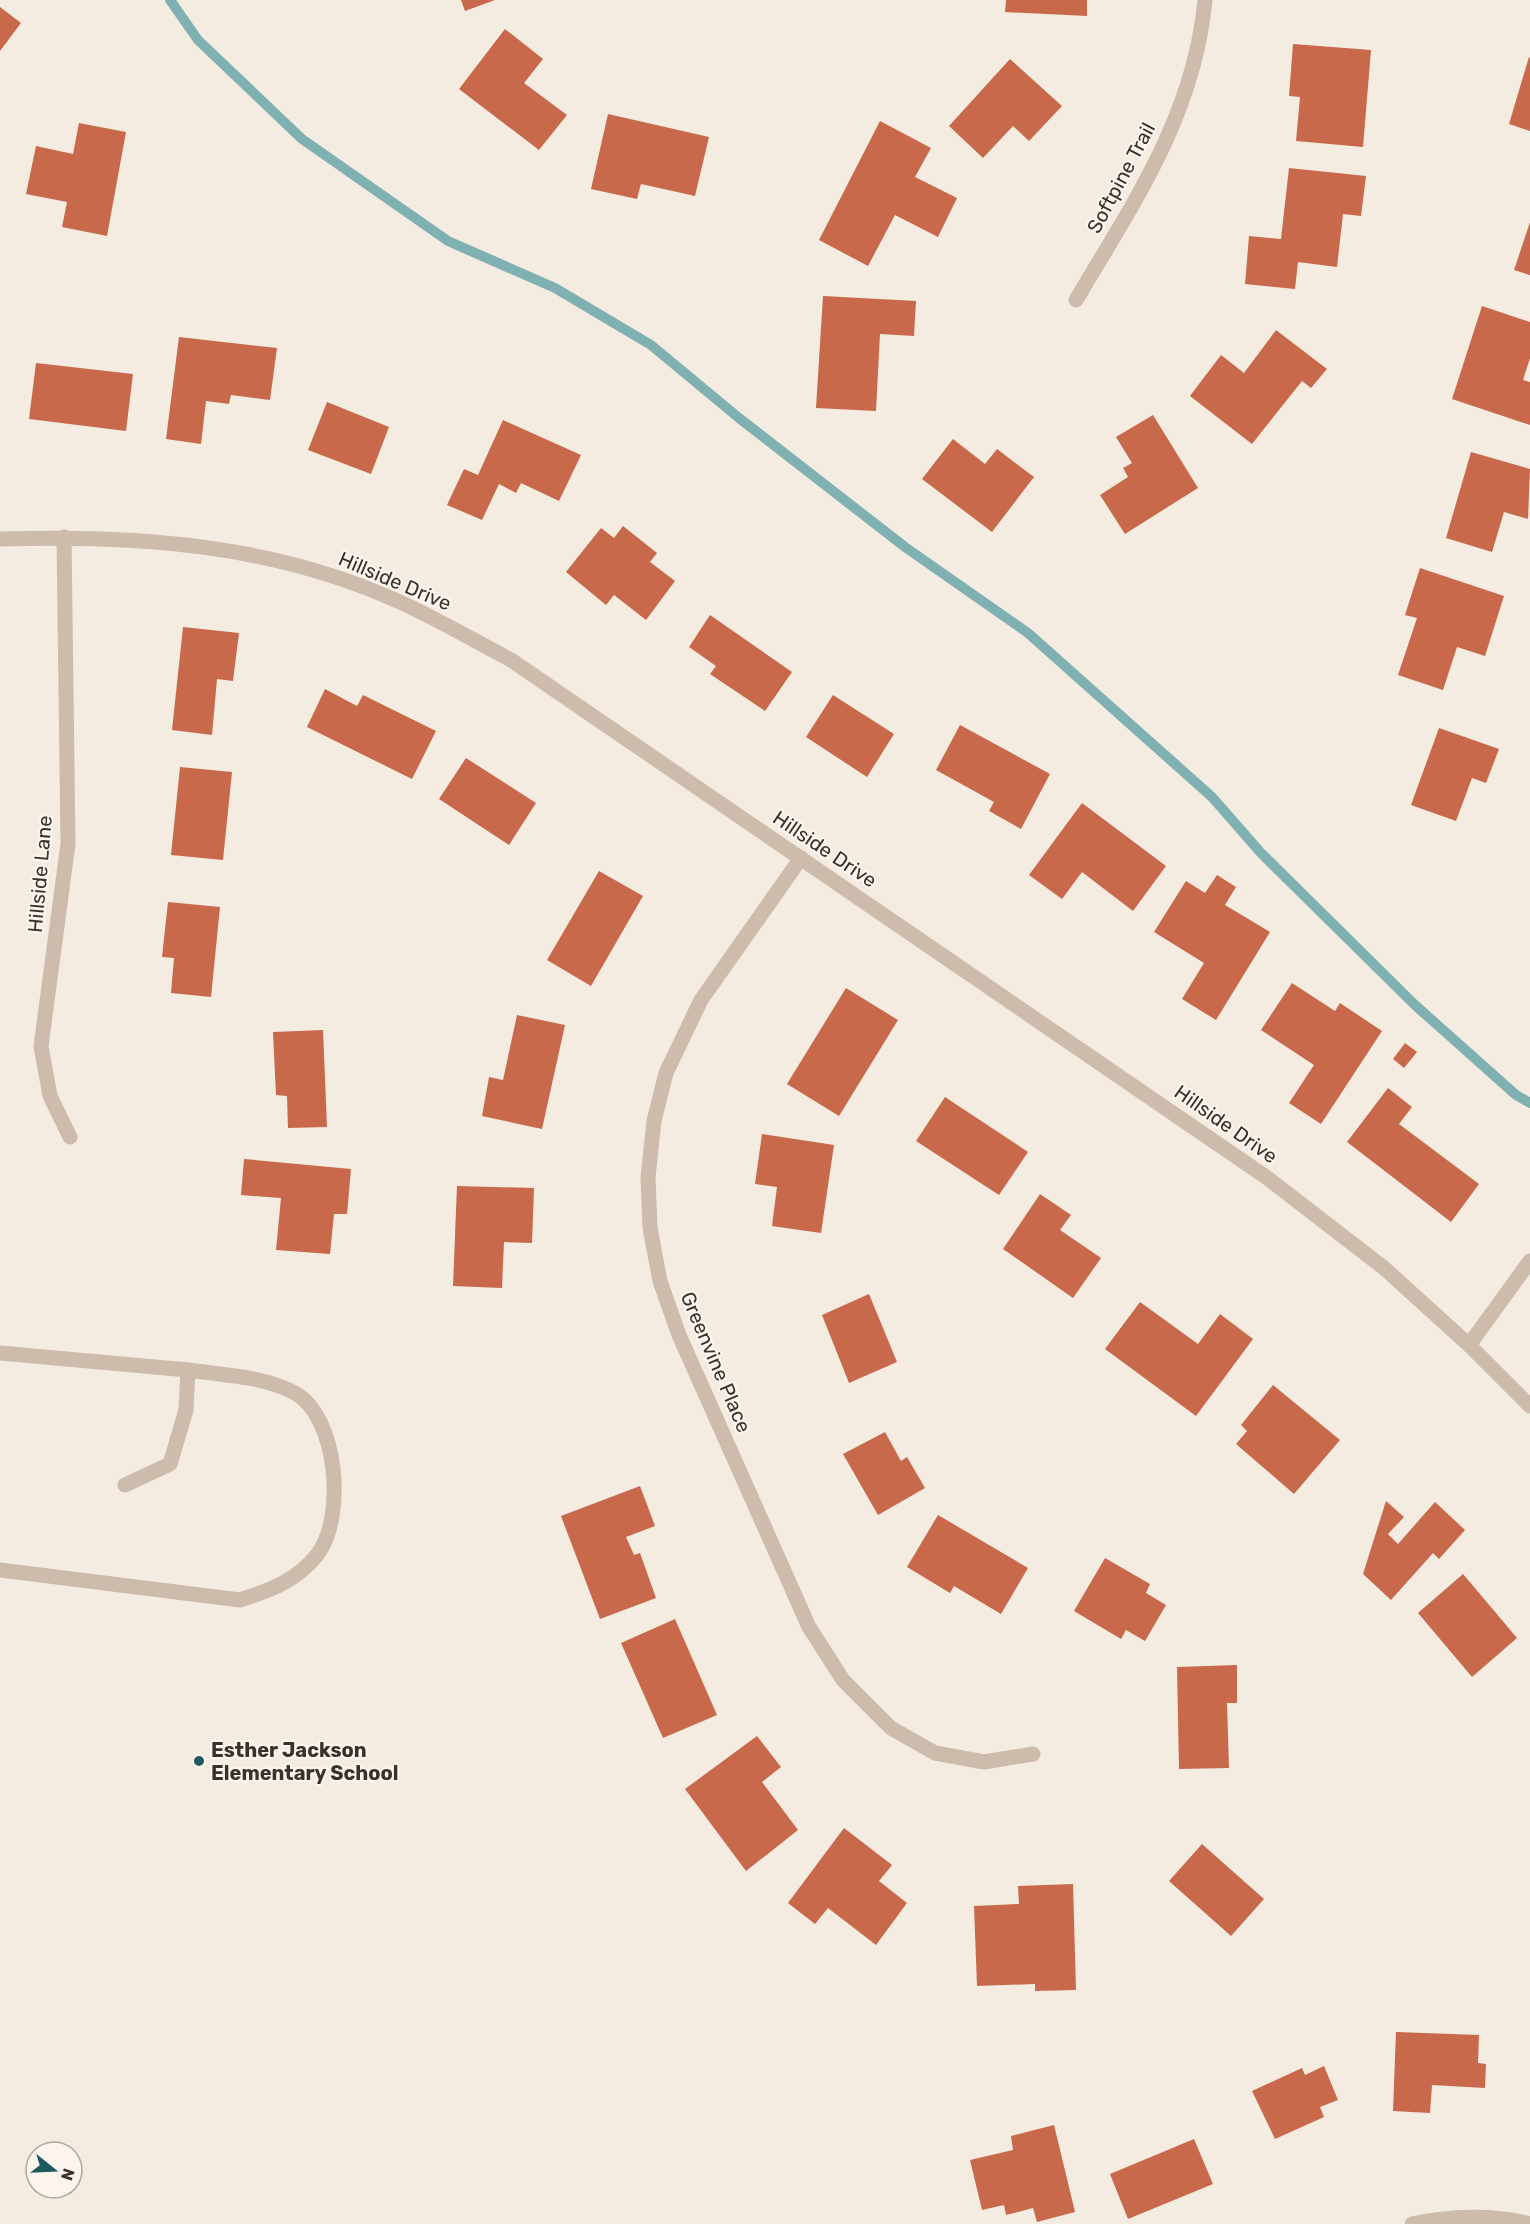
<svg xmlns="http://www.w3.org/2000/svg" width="1530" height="2224" font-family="Rubik,sans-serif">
<rect width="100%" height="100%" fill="#f4ebe1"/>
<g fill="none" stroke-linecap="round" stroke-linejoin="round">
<polyline stroke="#7fb0b2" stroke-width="10" points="170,0 198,40 302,139 448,241 555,288 651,345 739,418 905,547 1028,633 1212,797 1261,853 1415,1005 1516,1095 1530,1103"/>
</g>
<g fill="#c8694b">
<polygon points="461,0 495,0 465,11"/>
<polygon points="1006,0 1087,0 1087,16 1005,12"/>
<polygon points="0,7 21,23 0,51"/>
<polygon points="505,29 543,59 524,83 567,115 539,150 459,89"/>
<polygon points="1293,44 1371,50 1363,147 1296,141 1300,97 1289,96"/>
<polygon points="1529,57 1530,58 1530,131 1509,124"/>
<polygon points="1010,59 1062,106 1029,141 1013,126 983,158 949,126"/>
<polygon points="608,114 709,137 695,196 641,184 637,199 591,189"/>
<polygon points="880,121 931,148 915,177 957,198 938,237 895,215 868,266 819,240"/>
<polygon points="79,123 126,132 107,236 62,227 67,202 26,194 36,146 73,154"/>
<polygon points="1289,168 1366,176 1361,216 1343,214 1337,267 1298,262 1295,289 1245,284 1249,236 1281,239"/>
<polygon points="1530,222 1530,275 1514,270"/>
<polygon points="823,296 916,301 914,336 880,334 876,411 816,408"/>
<polygon points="1482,306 1530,322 1530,358 1523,380 1530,382 1530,425 1452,399"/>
<polygon points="1276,330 1327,369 1311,388 1302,381 1252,444 1190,396 1221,355 1244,373"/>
<polygon points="179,337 277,348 270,400 231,395 229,404 206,401 201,444 166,439"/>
<polygon points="36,363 133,374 126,431 29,419"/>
<polygon points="327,402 389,427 371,474 308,450"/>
<polygon points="1153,415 1198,488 1125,534 1100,495 1128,477 1123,468 1132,463 1116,437"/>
<polygon points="503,420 581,455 559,501 521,483 516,493 499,484 482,520 447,505 464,469 478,475"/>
<polygon points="953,439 985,464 997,449 1034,477 992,532 922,479"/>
<polygon points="1471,452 1530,469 1528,519 1504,512 1492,552 1446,538"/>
<polygon points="623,526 657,553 650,562 675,581 646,620 614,595 606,605 566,572 601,528 614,538"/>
<polygon points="1420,568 1504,596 1485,656 1457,647 1443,690 1398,675 1417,618 1405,615"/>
<polygon points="710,615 792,672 765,711 710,674 716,666 689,647"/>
<polygon points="183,627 239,633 233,681 217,679 212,735 172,730"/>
<polygon points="325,689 357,706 363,695 436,731 412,779 307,727"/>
<polygon points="833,695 894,734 867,777 806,737"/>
<polygon points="960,725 1050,774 1021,829 989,811 994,802 936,770"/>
<polygon points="1439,728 1499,749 1486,783 1472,778 1456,821 1411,805"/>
<polygon points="466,758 536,803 509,845 439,799"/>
<polygon points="180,767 232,772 223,860 171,855"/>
<polygon points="1082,803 1166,866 1133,911 1082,872 1062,899 1029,875"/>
<polygon points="599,871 643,896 591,986 547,960"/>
<polygon points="1217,875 1236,887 1225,905 1270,932 1216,1020 1182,999 1204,963 1154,932 1186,881 1205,893"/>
<polygon points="168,902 220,907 211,997 171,993 174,958 162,957"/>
<polygon points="1292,983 1335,1011 1340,1003 1382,1031 1321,1124 1289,1103 1314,1065 1261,1030"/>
<polygon points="846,988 898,1020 839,1116 787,1084"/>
<polygon points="517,1015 565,1025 542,1129 482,1116 489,1077 503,1080"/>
<polygon points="323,1030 327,1127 288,1128 287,1096 276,1095 273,1032"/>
<polygon points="1405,1043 1417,1052 1404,1068 1393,1059"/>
<polygon points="1388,1088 1412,1107 1399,1124 1479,1184 1451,1222 1347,1142"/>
<polygon points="945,1097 1028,1152 999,1195 916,1141"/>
<polygon points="762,1134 834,1145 821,1233 772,1226 777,1187 755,1184"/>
<polygon points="244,1159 351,1169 347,1214 334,1214 330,1254 276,1250 281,1198 241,1195"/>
<polygon points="457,1186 534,1188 532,1243 504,1242 502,1288 453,1286"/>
<polygon points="1040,1194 1071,1215 1060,1230 1101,1258 1073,1298 1003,1249"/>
<polygon points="869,1294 897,1362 849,1383 822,1315"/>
<polygon points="1140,1302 1198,1344 1220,1314 1253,1339 1196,1416 1105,1349"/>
<polygon points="1273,1385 1340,1440 1294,1494 1236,1444 1247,1431 1241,1425"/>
<polygon points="885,1432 901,1461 907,1457 925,1488 878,1515 843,1454"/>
<polygon points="640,1486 655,1526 626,1537 634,1555 640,1553 656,1598 600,1619 561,1516"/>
<polygon points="1386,1501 1404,1517 1388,1534 1398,1544 1435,1502 1465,1530 1439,1559 1433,1553 1391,1600 1363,1574"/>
<polygon points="938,1515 1028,1568 1001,1614 954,1586 950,1593 907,1567"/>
<polygon points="1105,1558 1150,1584 1146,1593 1166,1605 1145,1641 1126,1630 1121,1639 1074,1611"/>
<polygon points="1463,1574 1517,1638 1472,1677 1418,1613"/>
<polygon points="675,1619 717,1715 663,1738 621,1643"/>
<polygon points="1237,1665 1237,1703 1227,1703 1229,1768 1179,1769 1177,1667"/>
<polygon points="757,1736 781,1767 762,1782 798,1830 746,1871 685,1789"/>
<polygon points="844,1828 892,1865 879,1881 907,1903 876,1945 828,1908 815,1924 788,1903"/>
<polygon points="1202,1844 1264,1899 1231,1936 1169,1881"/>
<polygon points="1073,1884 1076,1990 1035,1991 1035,1984 977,1986 974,1906 1019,1904 1018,1886"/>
<polygon points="1396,2032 1479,2035 1478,2063 1486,2064 1485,2088 1432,2085 1430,2113 1393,2111"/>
<polygon points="1324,2066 1338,2100 1320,2107 1324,2117 1275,2139 1252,2091 1302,2068 1305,2075"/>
<polygon points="1054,2125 1075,2212 1037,2222 1033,2208 1006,2215 1004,2205 982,2210 970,2160 1013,2150 1011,2136"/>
<polygon points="1194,2139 1213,2184 1128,2219 1110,2174"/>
</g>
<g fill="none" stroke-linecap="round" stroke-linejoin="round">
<g stroke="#cdbbac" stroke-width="15">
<polyline points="0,1353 188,1370 186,1410 170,1464 125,1485"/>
<path d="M0,1570L240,1600C271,1590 296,1581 317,1555C346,1518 338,1417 295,1393C264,1376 222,1375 188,1370"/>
</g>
<g stroke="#cdbbac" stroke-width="15">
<path d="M1076,300C1134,202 1194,116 1205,0"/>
<polyline points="64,537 68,844 41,1046 50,1096 70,1137"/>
<path d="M0,539C138,535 274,544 402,603C439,620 475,641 511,660L1266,1177L1384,1268L1469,1345L1530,1406"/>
<polyline points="801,858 701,1000 666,1073 654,1121 648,1177 650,1228 660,1281 679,1335 809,1627 843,1680 891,1728 935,1753 984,1762 1033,1754"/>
<polyline points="1469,1345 1530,1261"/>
<path d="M1412,2224C1449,2216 1493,2214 1530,2224"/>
</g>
</g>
<circle fill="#1f5a5e" stroke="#fbf5ee" stroke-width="2" cx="199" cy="1761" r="6"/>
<g text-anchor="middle" stroke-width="4.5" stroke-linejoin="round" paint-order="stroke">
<g font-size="20" fill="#3b302b" stroke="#fbf5ee">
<text transform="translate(1121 178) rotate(-62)" y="7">Softpine Trail</text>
<text transform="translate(395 581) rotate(23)" y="7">Hillside Drive</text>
<text transform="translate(825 849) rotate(34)" y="7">Hillside Drive</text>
<text transform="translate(40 874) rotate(-85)" y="7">Hillside Lane</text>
<text transform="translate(1226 1124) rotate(35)" y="7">Hillside Drive</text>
<text transform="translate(716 1362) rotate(67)" y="7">Greenvine Place</text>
</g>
<g font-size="20" font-weight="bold" fill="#3b302b" stroke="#fbf5ee" text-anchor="start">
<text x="211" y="1757">Esther Jackson<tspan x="211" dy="23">Elementary School</tspan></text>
</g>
</g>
<g transform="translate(54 2170) rotate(108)"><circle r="28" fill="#fbf5ee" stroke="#aea6a0" stroke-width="1.5"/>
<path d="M0-4.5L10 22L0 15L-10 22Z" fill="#1f5a5e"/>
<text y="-9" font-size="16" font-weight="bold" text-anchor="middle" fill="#3b302b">N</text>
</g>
</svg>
